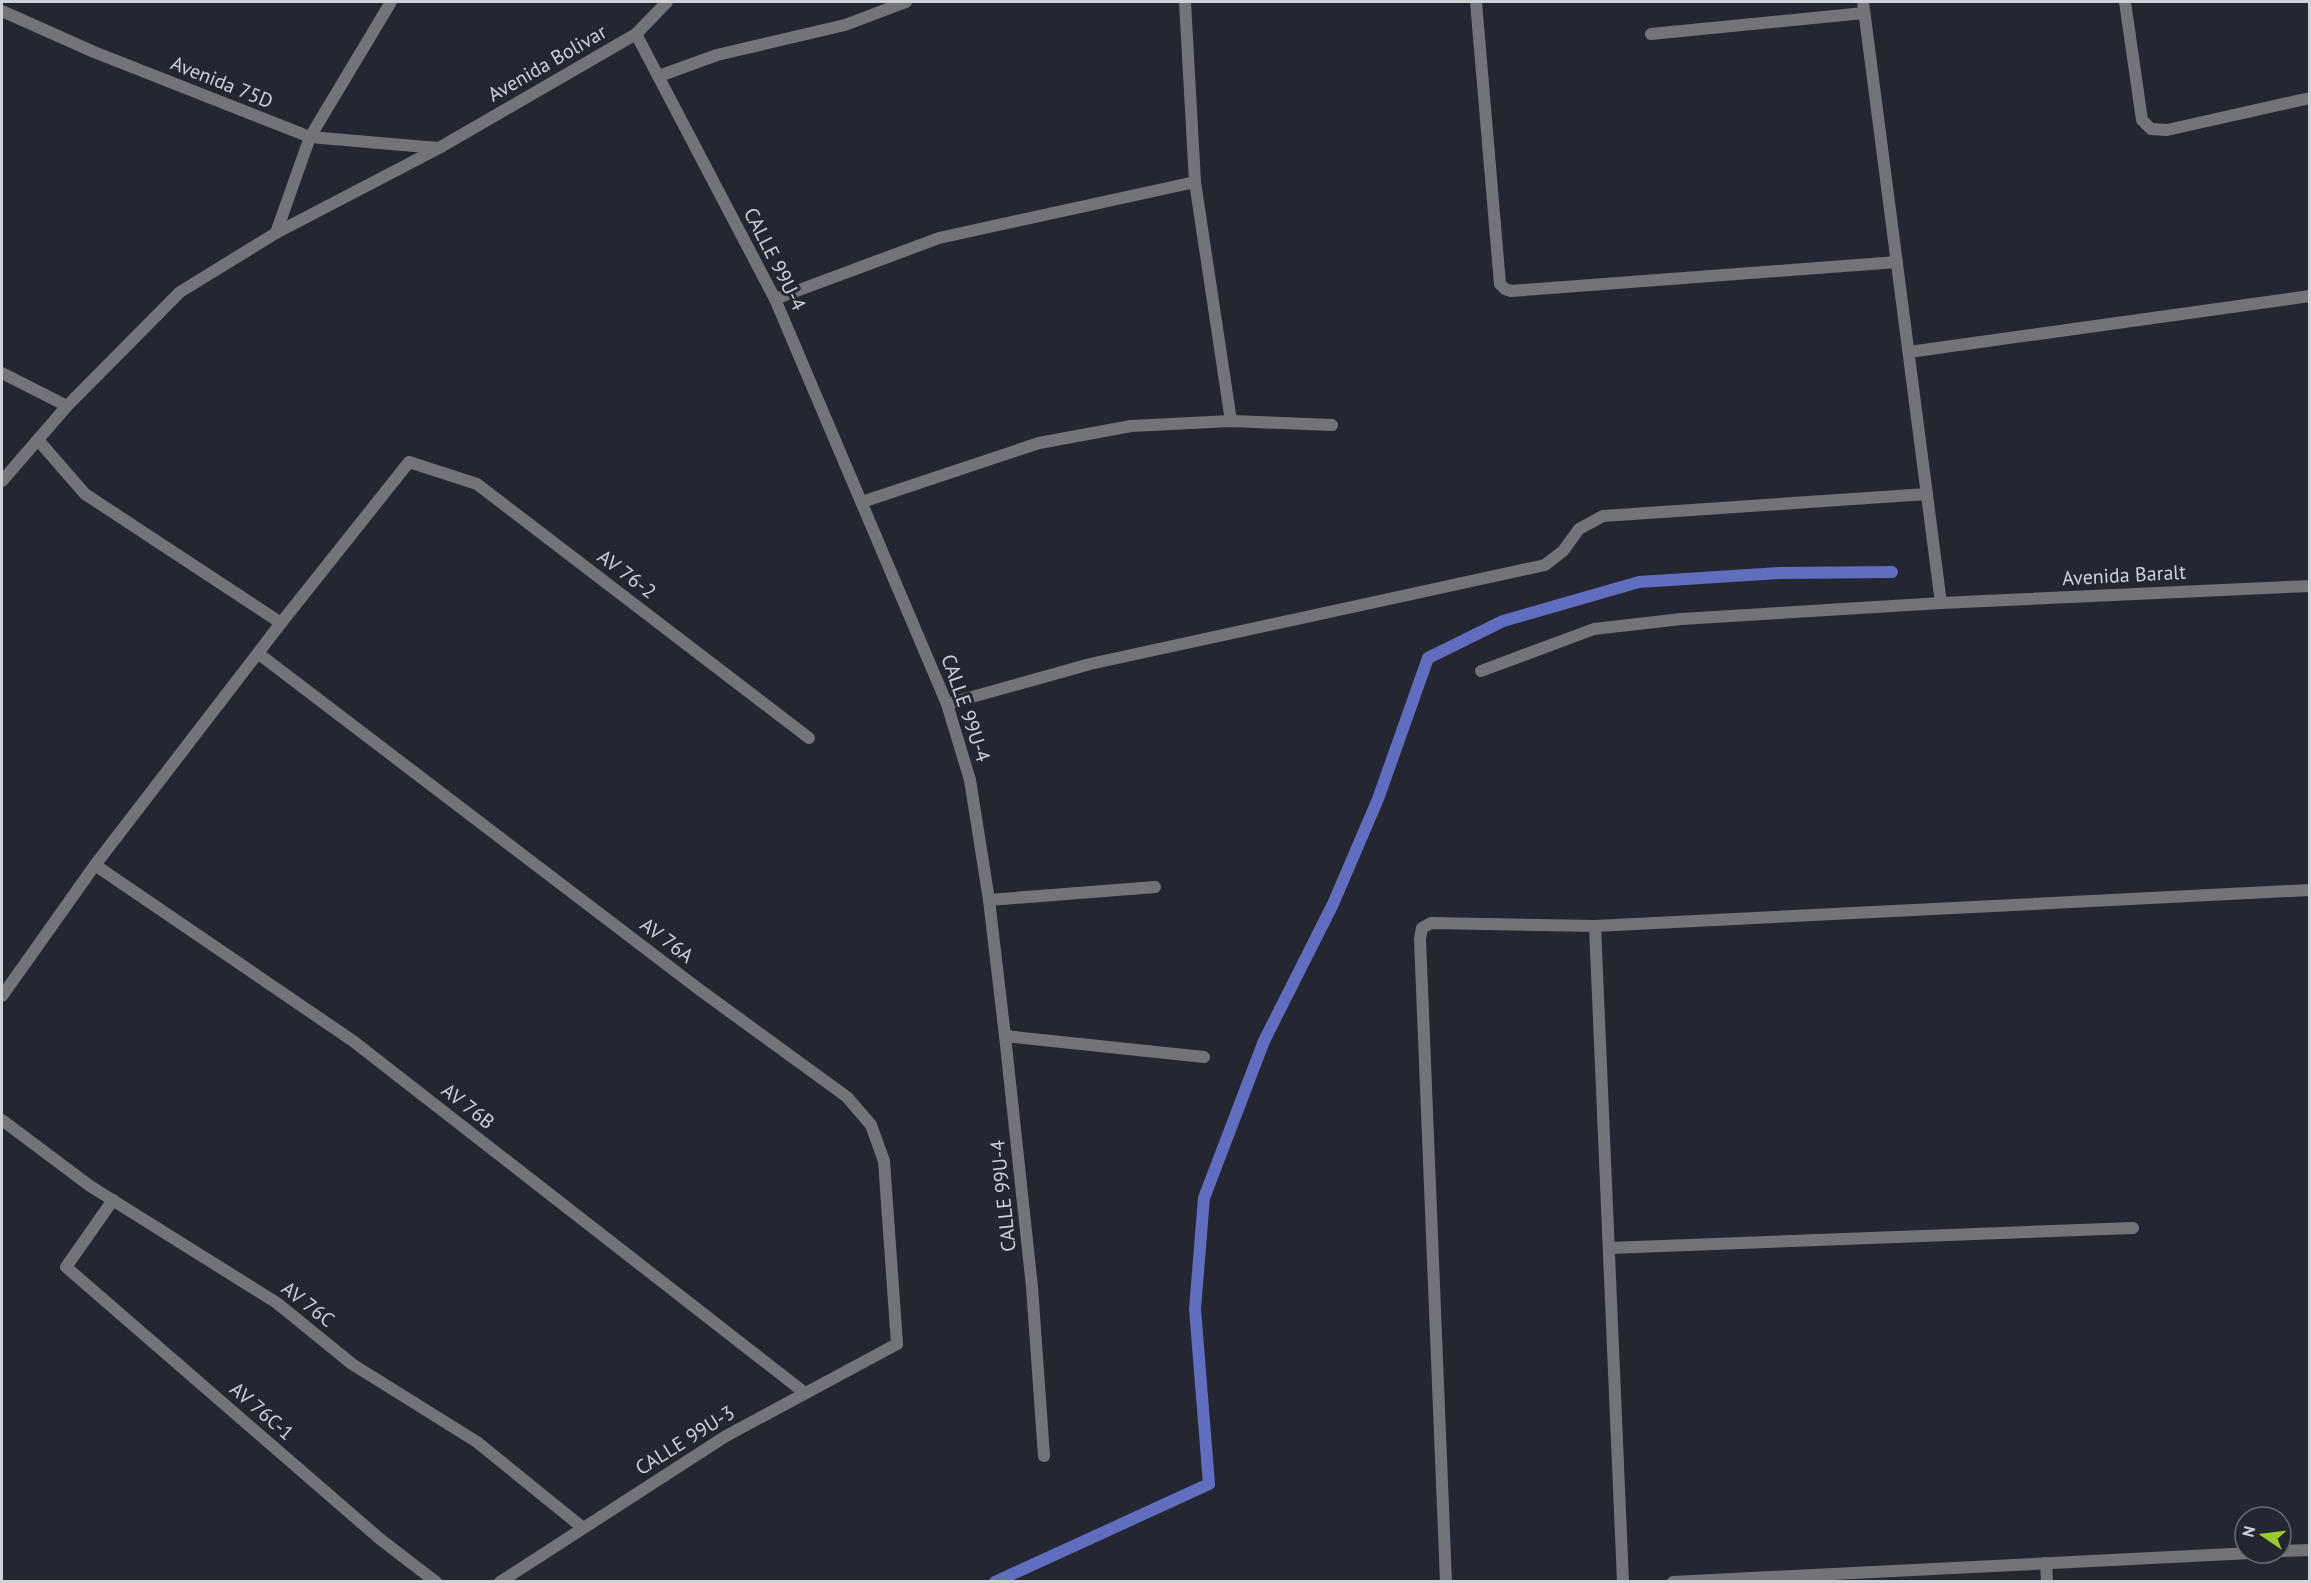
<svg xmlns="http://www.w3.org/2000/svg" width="2311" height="1583" font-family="'PT Sans',sans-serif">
<rect width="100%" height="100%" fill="#242631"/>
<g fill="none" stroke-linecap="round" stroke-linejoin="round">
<polyline stroke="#616dbf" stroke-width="12" points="995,1582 1209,1484 1195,1309 1204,1198 1264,1041 1333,904 1378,799 1428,658 1503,621 1639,582 1779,573 1892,572"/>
<g stroke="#73747a" stroke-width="12">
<polyline points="1185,2 1195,182 1231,421"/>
<polyline points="1476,2 1500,284 1505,289 1511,291 1897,262"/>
<polyline points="1863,2 1941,603"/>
<polyline points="2125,2 2142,120 2151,129 2167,130 2310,98"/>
<polyline points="2,11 94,52 310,137 438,148"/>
<polyline points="636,34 775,299 947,704 970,780 989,900 1005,1036 1032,1287 1044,1456"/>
<polyline points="1651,34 1864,13"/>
<polyline points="659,76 717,55 845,25 906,2"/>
<polyline points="276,233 310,137 391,2"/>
<polyline points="775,299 939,238 1195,182"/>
<polyline points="1909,352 2310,296"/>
<polyline points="2,373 67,406"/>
<polyline points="38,440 85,494 281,623"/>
<polyline points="2,481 67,406 180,292 276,233 439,148 636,34 667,2"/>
<polyline points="862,502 1039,443 1131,426 1231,421 1332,425"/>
<polyline points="259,654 700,990 847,1097 871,1125 884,1161 897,1344 726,1436 500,1582"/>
<polyline points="1481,671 1594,629 1681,619 1941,603 2310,586"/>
<polyline points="947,704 1090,664 1545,565 1563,551 1579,529 1603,516 1927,494"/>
<polyline points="95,865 353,1041 805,1393"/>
<polyline points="989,900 1155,887"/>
<polyline points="1595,926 1623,1582"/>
<polyline points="2,996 95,865 281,623 409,462 477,484 809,738"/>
<polyline points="1005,1036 1204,1057"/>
<polyline points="2,1120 90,1186 277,1303 352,1364 477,1442 583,1528"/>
<polyline points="113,1200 66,1267 380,1539 436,1582"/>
<polyline points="1609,1248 2133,1228"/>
<polyline points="2281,1551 2310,1550"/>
<polyline points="2046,1563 2047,1582"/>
<polyline points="1446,1582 1420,939 1422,928 1431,923 1595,926 2310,890"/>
<polyline points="1673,1582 2251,1553"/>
</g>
</g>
<g text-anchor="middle" stroke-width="6" stroke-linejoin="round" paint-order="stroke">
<g font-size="20" fill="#cfd1d8" stroke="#242631">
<text transform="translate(547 63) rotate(-30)" y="7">Avenida Bolivar</text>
<text transform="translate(222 82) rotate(22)" y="7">Avenida 75D</text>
<text transform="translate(775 259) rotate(63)" y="7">CALLE 99U-4</text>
<text transform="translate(627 574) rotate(37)" y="7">AV 76-2</text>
<text transform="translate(2124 575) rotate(-3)" y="7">Avenida Baralt</text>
<text transform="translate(966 708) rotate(71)" y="7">CALLE 99U-4</text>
<text transform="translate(667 940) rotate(37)" y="7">AV 76A</text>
<text transform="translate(468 1106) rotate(38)" y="7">AV 76B</text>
<text transform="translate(1003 1196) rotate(-96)" y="7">CALLE 99U-4</text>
<text transform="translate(308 1304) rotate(38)" y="7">AV 76C</text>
<text transform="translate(262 1411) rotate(41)" y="7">AV 76C-1</text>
<text transform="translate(685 1440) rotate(-32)" y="7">CALLE 99U-3</text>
</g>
</g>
<rect width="2311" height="1583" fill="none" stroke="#cfd1d8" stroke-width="6"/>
<g transform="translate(2263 1535) rotate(284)"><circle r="28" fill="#242631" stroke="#686a74" stroke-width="1.5"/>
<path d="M0-4.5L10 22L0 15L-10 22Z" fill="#9cca31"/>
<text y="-9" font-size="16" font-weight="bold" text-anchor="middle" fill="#cfd1d8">N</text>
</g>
</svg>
